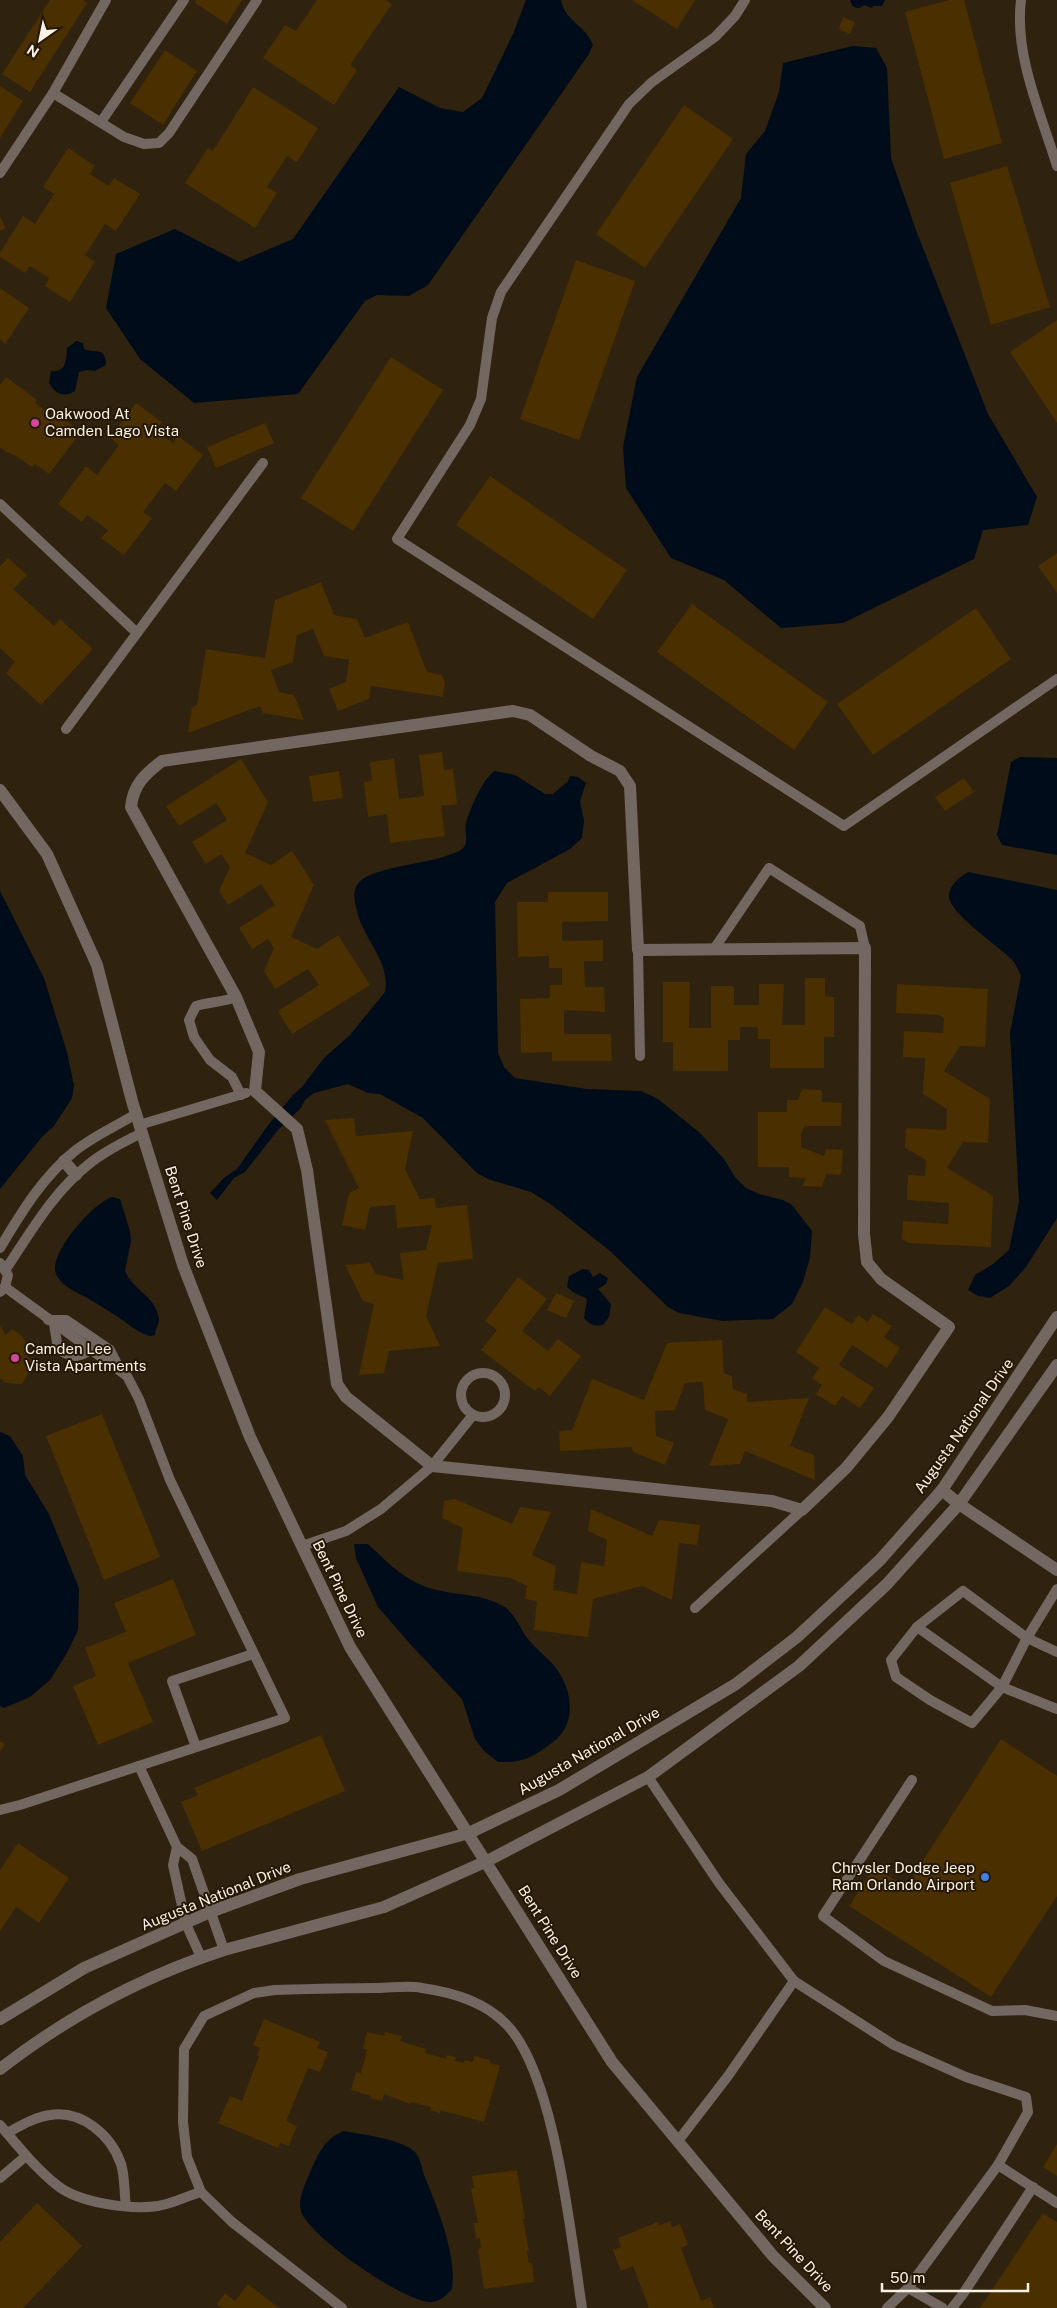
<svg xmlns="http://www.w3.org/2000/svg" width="1057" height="2308" font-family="'Public Sans',sans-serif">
<rect width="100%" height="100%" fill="#2f220e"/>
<g fill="#000c19">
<path d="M526,0H561C565,22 585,24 593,45L589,54L428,285L409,296L377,295L365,301L298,394L194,403L140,359L106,308L116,254L175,229L239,262L293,239L399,87L440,108L463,112L482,98L513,34Z"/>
<path d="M850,0H885L882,6H873L872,8L864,5L860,8C853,8 852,6 850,0Z"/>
<polygon points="853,46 876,48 887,68 891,158 916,230 988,414 1037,497 1028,525 983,530 974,559 843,623 781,628 724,580 671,558 626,488 623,447 637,377 741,198 746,154 765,131 779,92 783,63"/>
<path d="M76,341L83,343L84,349C95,354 106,346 106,365L95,371L87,370L79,372L75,391C64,398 55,394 49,383L51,371C67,373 66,359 67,348Z"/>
<polygon points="1020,757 1057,758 1057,855 1002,845 997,835 1011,762"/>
<path d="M495,771L515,775L545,794H553L568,781L570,776L578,777L586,783L580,801L584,821L582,838L570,849L507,883L495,902L498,1053L504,1067L515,1078L587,1089L641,1091L658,1099L700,1133L724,1159L735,1177L746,1188L759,1194L783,1200L792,1205L812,1231L810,1257L803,1282L792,1304L773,1319L723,1321L679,1313L668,1307L610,1251L552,1205L531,1192L488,1179L477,1173L423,1118L380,1094L368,1093L348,1084L314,1093L305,1100L301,1108L278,1130L245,1172L234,1178L217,1200L210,1193L224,1178L237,1169L269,1124L293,1095L302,1087L324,1058L350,1035L385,992C391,962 363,939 357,911C355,903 352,894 357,885C367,867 428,864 449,855C453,853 460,852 463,848C469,842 464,831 466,823C470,809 483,778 495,771Z"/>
<path d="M968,872L1057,890V1218L1026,1267L1009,1286L990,1298L978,1296L968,1290L975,1275L993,1264L1009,1250L1019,1202L1010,1033L1021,976C1018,970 1016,963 1011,959C999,946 948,913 949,895C950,884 960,877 968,872Z"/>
<polygon points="0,891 44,978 67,1052 74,1086 72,1098 54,1126 42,1137 0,1189"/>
<path d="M112,1197L120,1199L130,1231L131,1241L125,1271C133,1291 157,1296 159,1320C159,1324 155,1330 155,1335C151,1336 151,1337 147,1335C137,1332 127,1323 118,1317C103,1307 88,1298 72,1290C67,1287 58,1280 56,1274C48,1254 93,1203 112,1197Z"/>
<path d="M583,1269L589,1270L593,1277L600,1273L608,1278L606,1284L598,1289L611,1304L609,1317L603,1325C595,1327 589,1324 584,1318L587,1299C580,1295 572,1293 567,1287L569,1276Z"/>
<polygon points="0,1432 10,1436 23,1456 25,1475 49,1514 79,1588 78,1630 67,1653 50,1680 30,1697 4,1708 0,1706"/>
<path d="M354,1544H368C383,1558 400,1576 419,1584C446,1597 477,1591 503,1606C515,1613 520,1629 528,1639C536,1649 547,1657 555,1667C572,1688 578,1724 553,1742C533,1757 524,1763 498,1762L484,1751L475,1739L462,1699L412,1646L378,1607L356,1558Z"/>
<path d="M343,2131C360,2134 406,2140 416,2153C420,2159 422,2168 424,2175C437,2207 457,2254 452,2289C446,2296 439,2302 430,2302C404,2302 307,2235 301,2211C297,2198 307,2180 312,2168C319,2151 327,2138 343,2131Z"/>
</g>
<g fill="#4a2f00">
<polygon points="50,0 83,0 87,3 30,92 2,74"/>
<polygon points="196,0 242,0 227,24 195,3"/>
<polygon points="317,0 386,0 392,4 350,65 357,70 334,105 263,58 285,25 296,31"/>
<polygon points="632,0 695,0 677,29"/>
<polygon points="949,0 964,0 1002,143 944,159 905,12"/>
<polygon points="843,17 855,22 850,34 839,29"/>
<polygon points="165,50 197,71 163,125 130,103"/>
<polygon points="0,86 23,101 0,138"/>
<polygon points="253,87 318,128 297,162 287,156 267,187 277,193 255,228 185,183 208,148 213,151"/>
<polygon points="684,105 733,139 645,268 596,234"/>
<polygon points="68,148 95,166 90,174 109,186 114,178 140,194 116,231 105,224 85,255 95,262 70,302 45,286 49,278 30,266 25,273 0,257 0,253 23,216 35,224 54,194 43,187"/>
<polygon points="1007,166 1050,307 991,325 950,183"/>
<polygon points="0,216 6,228 0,231"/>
<polygon points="576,260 635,281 579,440 520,419"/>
<polygon points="0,288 29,308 5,344 0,340"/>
<polygon points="1057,320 1057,423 1010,352"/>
<polygon points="391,357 443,390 353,531 301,498"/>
<polygon points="6,377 37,400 35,403 51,415 54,411 81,432 49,474 35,464 32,467 18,457 6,452 0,447 0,385"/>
<polygon points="136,403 162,422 155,430 173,443 178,436 203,455 176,491 165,483 143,512 152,518 124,555 101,538 108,530 87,515 82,522 58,504 86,466 97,475 119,445 110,438"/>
<polygon points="265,423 274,443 216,468 207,447"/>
<polygon points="490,476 627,570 593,619 456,525"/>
<polygon points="1057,553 1057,593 1038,566"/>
<polygon points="8,558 27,575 13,589 54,626 60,619 93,649 41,705 6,673 15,662 0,648 0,566"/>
<polygon points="321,582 334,615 357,619 365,638 408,622 427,672 442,675 445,682 443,697 371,686 369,699 338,711 329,689 346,682 349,660 324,656 313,629 297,635 293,662 271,670 279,692 294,695 304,720 263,713 260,706 188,733 192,707 197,705 206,649 265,658 275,600"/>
<polygon points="692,604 828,702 794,750 657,652"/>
<polygon points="976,608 1011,659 873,755 837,704"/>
<polygon points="442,752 444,770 453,769 457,804 441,806 445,836 390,843 387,814 368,817 364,782 372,781 370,762 394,759 399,799 424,796 419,755"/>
<polygon points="241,759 268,802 245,853 271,865 292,851 314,885 291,937 317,949 338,935 370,985 292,1034 278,1011 319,985 308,969 275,989 264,971 274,948 268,939 252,949 239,928 275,905 261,884 228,905 219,891 230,867 221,854 206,864 192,842 227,820 216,803 179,826 166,806"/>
<polygon points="339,771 343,798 313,802 309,776"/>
<polygon points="964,778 974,792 945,811 935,797"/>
<polygon points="548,892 608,892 608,921 562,922 562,941 603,940 603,961 584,961 585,987 604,987 605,1012 564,1010 564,1034 611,1034 612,1061 552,1061 552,1052 521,1053 520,999 550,998 550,985 562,985 562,968 549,968 549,956 518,957 517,902 548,902"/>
<polygon points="805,978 825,978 825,996 834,997 834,1037 824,1037 824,1068 770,1068 770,1039 758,1039 758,1027 740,1027 740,1040 728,1040 728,1071 673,1071 673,1042 663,1042 663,982 690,982 689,1028 711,1028 711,986 734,986 734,1005 759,1005 759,984 784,984 782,1025 805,1025"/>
<polygon points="897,984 988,989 985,1047 960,1046 944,1071 990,1099 988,1143 963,1142 947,1168 993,1196 991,1247 909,1243 902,1239 903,1221 948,1224 949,1203 907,1200 908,1175 925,1176 926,1160 905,1148 906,1128 946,1130 947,1109 923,1094 925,1058 903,1057 904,1031 943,1033 944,1018 939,1015 896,1013"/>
<polygon points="802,1089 822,1090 822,1102 842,1103 841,1126 805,1126 801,1134 801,1147 824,1156 826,1149 843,1150 841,1175 826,1174 822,1187 802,1186 806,1178 789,1177 789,1167 758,1167 758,1112 787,1112 787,1100 798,1100"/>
<polygon points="354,1118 356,1136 413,1131 405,1169 420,1199 435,1198 436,1208 467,1205 473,1259 438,1263 426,1316 440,1346 389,1351 384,1373 359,1375 374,1304 363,1301 345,1265 370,1263 376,1274 404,1280 400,1253 426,1250 432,1225 397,1228 395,1205 370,1207 365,1230 342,1225 349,1193 359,1188 325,1120"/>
<polygon points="518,1277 547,1299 522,1331 548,1351 558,1339 581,1356 550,1396 539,1387 535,1391 481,1350 497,1330 485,1321"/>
<polygon points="556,1293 574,1301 566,1318 547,1310"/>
<polygon points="825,1307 852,1324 858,1315 868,1322 873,1314 892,1326 884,1337 900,1348 887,1368 852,1345 839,1365 874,1388 860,1408 842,1396 835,1406 816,1394 822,1385 812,1378 819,1368 796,1352"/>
<polygon points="0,1326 6,1335 12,1329 22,1336 27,1344 25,1355 35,1362 22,1384 6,1383 0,1379"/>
<polygon points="722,1340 724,1373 732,1376 733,1389 747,1394 747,1402 809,1398 790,1446 814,1455 815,1480 745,1451 740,1464 709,1466 728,1419 705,1410 703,1382 685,1383 675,1410 655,1411 656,1436 674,1443 665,1465 633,1452 632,1447 560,1451 559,1431 572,1430 592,1379 644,1400 667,1343"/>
<polygon points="102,1414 160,1557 104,1580 46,1436"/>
<polygon points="455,1499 512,1524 520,1507 551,1512 532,1555 556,1566 553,1590 577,1594 581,1562 604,1566 607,1540 588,1531 591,1509 652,1536 659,1520 700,1525 697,1545 679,1543 672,1600 642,1586 593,1599 588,1637 534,1630 537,1601 525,1599 527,1586 511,1578 457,1571 463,1528 442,1518 444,1501"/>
<polygon points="173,1579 196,1635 128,1663 153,1722 98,1745 73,1686 96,1676 85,1648 126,1632 114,1603"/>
<polygon points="321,1735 345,1791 202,1851 181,1802 198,1795 194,1788"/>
<polygon points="1001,1739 1057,1776 1057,1896 991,1997 849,1906 874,1867 906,1887"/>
<polygon points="0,1741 5,1744 0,1752"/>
<polygon points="18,1843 69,1878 39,1923 16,1907 0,1931 0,1870"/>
<polygon points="264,2019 320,2042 317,2048 328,2052 320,2072 308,2068 286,2121 297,2126 289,2146 280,2143 278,2148 218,2123 230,2096 242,2101 259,2056 257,2055 260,2048 253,2045"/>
<polygon points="367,2032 384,2036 385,2032 402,2036 400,2041 426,2049 425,2053 446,2059 447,2055 456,2057 455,2061 464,2063 465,2060 473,2062 474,2056 490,2060 490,2063 500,2066 484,2122 440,2110 440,2113 430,2110 431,2107 411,2102 410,2104 384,2094 382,2101 370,2098 371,2096 351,2090 356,2072 361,2073 367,2050 363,2049"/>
<polygon points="1057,2144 1057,2176 1043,2167"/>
<polygon points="517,2170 525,2219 523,2219 529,2251 527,2251 529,2263 532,2263 534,2282 484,2289 478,2249 481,2248 480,2238 476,2239 474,2223 478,2223 471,2189 474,2188 472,2176"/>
<polygon points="37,2203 82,2246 23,2308 0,2308 0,2242"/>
<polygon points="1043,2213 1057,2222 1057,2308 980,2308"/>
<polygon points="670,2221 672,2227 680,2224 688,2245 681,2248 701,2301 710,2297 714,2308 649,2308 633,2266 621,2271 613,2250 621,2247 618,2238 658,2222 659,2226"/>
<polygon points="248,2284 279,2308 221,2308 217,2304 225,2293 235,2301"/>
</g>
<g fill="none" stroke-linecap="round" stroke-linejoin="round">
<g stroke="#736762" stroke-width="10">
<polyline points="745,0 735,16 715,37 652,82 629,104 501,292 492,318 481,399 470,425 397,539 844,826 1057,679"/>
<path d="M1021,0C1014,55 1041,114 1057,166"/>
<polyline points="53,93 124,137 144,144 159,143 169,133 257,0"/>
<polyline points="101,122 184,0"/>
<polyline points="0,173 53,93 106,0"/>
<polyline points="0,504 137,633"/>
<polyline points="66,729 263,463"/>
<polyline points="714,949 769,868 860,926 865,948"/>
<polyline points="638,950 640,1056"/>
<path d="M236,997C224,1002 209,1002 196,1006L189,1020L194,1037L210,1060L232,1077L241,1095"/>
<polyline points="139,1125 246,1093"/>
<path d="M0,1248C21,1213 43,1176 76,1150C94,1136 116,1126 136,1114"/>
<polyline points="0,1263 8,1275 5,1287 0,1292"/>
<path d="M6,1269C30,1233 54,1191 89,1164C105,1151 123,1142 142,1133"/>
<polyline points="48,1320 66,1320 110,1350 118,1366"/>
<path d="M54,1324L58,1349C73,1359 83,1359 95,1344"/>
<circle cx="483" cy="1395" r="22"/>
<polyline points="302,1546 346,1531 381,1509 432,1466 473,1415"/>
<polyline points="1057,1589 1027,1638 1057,1652"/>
<polygon points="963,1591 1027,1638 1002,1687 972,1723 930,1700 896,1677 891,1660 917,1627"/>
<polyline points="695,1608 802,1510"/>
<polyline points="917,1627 1002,1687 1057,1709"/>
<polyline points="196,1747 172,1681 253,1654"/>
<polyline points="139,1766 177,1847 192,1859 224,1950"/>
<polyline points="648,1777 719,1883 794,1981 728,2076 678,2141"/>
<polyline points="912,1780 823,1916 884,1961 992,2011 1025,2010 1057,2016"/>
<polyline points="0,1810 20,1805 285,1718 170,1480 139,1399 127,1376 5,1287"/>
<polyline points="177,1847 173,1865 186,1924 201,1957"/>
<polyline points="794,1981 894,2045 966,2077 1026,2097 1028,2112 998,2165"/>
<path d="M0,2125C18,2146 36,2169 58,2186C80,2203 130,2210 158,2206C172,2204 187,2196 201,2192"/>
<path d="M7,2133C20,2126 35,2117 50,2115C82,2110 111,2135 121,2164C125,2176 124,2193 126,2206"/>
<polyline points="0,2178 26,2156"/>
<polyline points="908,2288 943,2308"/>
<path d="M342,2308L232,2222L201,2192L187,2157L183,2122L184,2049L204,2016L254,1993L275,1990C309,1989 343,1988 377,1988C392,1988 408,1985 422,1988C451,1992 484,2002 505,2023C555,2071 571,2238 582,2308"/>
<polyline points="887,2308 908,2288 998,2165 1057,2203"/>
<polyline points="952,2308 963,2294 1033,2187"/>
</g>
<g stroke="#736762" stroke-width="12">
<path d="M513,711L530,715L591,756L620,771L630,786L638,950L865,948L864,1234L867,1262L881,1279L949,1327L888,1417L846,1468L802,1510L772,1501L432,1466L346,1397L337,1384L307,1170L297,1129L255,1091L259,1052L236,997L131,807C133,785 145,774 162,761Z"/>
<polyline points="64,1161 76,1175"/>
<polyline points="942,1490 959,1504 1057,1570"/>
<polyline points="0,2019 84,1968 210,1912 300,1879 469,1833 559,1790 736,1684 797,1637 880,1560 942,1490 1057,1317"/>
<path d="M0,2069C67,2017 144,1976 224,1950L384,1907L487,1861L648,1777L799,1666L887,1584L959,1504L1057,1365"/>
</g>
<polyline stroke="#736762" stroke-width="12" points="0,790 47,854 97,965 132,1101 183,1265 250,1437 350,1647 612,2062 773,2256 825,2308"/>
</g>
<g fill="#d1479c" stroke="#251805" stroke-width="2">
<circle cx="35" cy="423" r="5"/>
<circle cx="15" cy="1358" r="5"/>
</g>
<circle fill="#3f7fe0" stroke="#251805" stroke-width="2" cx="985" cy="1877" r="5"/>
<g text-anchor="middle" stroke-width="4" stroke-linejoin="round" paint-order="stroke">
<g font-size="15" fill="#fbf2e6" stroke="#251805" text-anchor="start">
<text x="45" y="419">Oakwood At<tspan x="45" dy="17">Camden Lago Vista</tspan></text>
<text x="25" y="1354">Camden Lee<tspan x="25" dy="17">Vista Apartments</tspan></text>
<text x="975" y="1873" text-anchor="end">Chrysler Dodge Jeep<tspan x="975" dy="17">Ram Orlando Airport</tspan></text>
</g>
<g font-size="15" fill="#fbf2e6" stroke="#251805">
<text transform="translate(186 1217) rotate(72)" y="5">Bent Pine Drive</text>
<text transform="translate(964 1426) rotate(-55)" y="5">Augusta National Drive</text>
<text transform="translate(340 1589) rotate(64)" y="5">Bent Pine Drive</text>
<text transform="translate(589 1751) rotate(-30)" y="5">Augusta National Drive</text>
<text transform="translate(216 1896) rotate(-22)" y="5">Augusta National Drive</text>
<text transform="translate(550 1932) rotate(58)" y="5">Bent Pine Drive</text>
<text transform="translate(794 2251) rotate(47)" y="5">Bent Pine Drive</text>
</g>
</g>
<g transform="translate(40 40) rotate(213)" stroke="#251805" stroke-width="4" paint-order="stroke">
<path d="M0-4L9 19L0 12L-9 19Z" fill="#fbf2e6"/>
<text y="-8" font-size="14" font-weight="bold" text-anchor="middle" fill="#fbf2e6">N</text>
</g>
<path d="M882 2283v8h146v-8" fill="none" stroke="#fbf2e6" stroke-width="2.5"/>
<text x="890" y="2283" font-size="15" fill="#fbf2e6" stroke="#251805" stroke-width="4" paint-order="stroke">50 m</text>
</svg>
